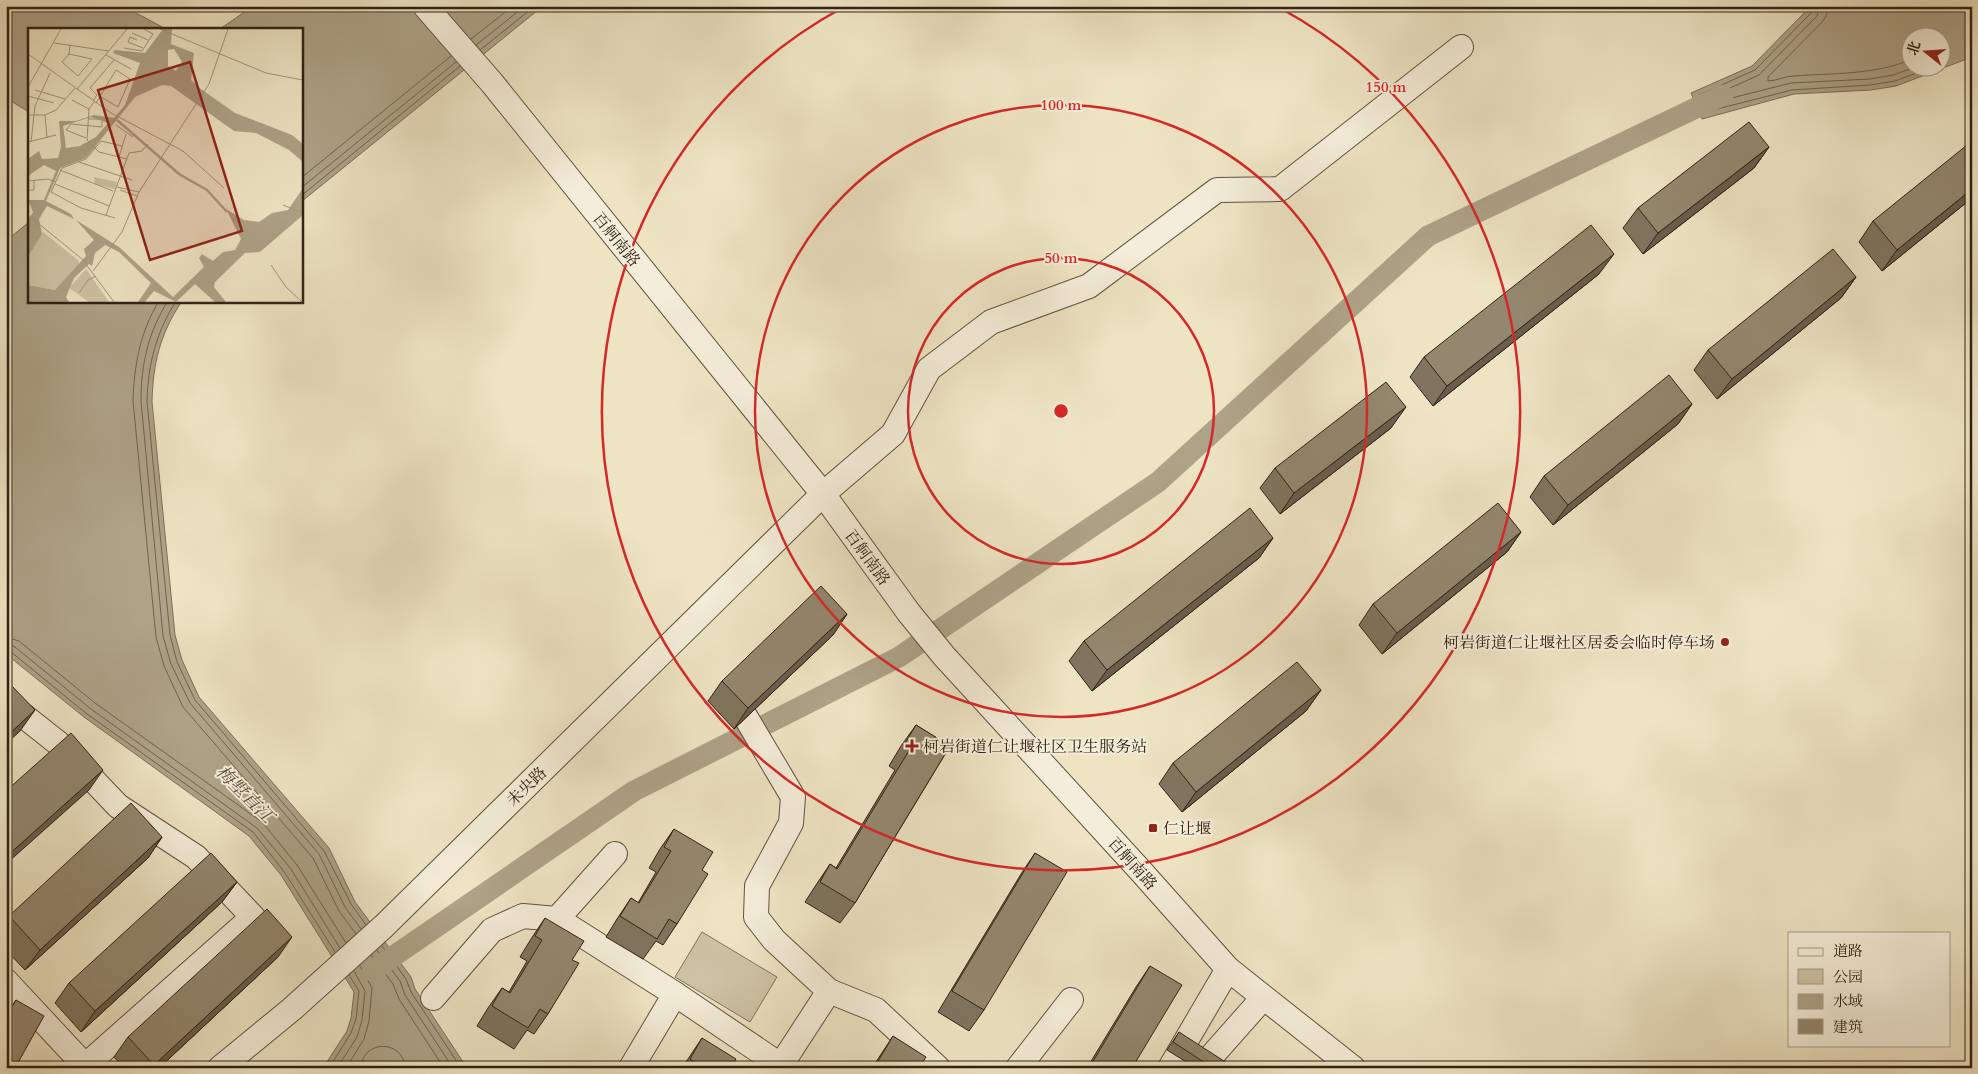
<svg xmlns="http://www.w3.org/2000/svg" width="1978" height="1074" font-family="Cardo,'Noto Serif SC',serif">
<rect width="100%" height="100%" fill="#eee4c4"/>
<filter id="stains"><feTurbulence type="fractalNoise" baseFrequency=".004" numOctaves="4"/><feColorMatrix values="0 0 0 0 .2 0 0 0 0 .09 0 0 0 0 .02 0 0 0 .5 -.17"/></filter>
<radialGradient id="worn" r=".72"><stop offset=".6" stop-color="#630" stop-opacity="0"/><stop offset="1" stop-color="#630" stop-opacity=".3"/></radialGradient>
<polygon fill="#cec3a6" stroke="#80725c" points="702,932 777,977 750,1022 675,977"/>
<g fill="#aea288" stroke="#7c6f59" fill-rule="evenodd">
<polygon points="6,6 123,6 166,29 29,29 29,112 6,98"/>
<polygon points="253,6 543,6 301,202 301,29 220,29"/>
<path d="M1811,6H1972V57L1896,86L1871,90L1794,94L1702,119L1691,93L1752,66ZM1910,38H1940V68H1910Z"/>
<path d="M29,222V301H182C160,334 153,363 152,402L175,635L182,660L199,697L329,848L355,902L411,977L415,989L467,1068H389L384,1064L375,1068H323L347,1031L351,1018L354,992L281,875L249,836L84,717L6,654V241Z"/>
</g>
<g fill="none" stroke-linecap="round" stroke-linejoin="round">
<g stroke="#70624e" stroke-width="1">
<polyline points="1814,6 1812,12 1755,70 1699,95 1705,112 1792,90 1870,85 1895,81 1930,68"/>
<polyline points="1820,6 1817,16 1759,75 1708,98 1708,104 1791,83 1870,79 1893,75 1913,68"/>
<path d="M1828,6L1827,14L1823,21L1768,77V81C1776,81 1785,76 1794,76C1834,73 1873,75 1910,60"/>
<polyline points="471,39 513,6"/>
<polyline points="476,45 525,6"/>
<polyline points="480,50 535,6"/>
<polyline points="301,178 451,56"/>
<polyline points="301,188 456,62"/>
<polyline points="301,196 460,66"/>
<path d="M159,301C140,332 134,366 133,401L156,637L164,666L183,707L313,858L339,911L356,934"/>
<path d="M168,301C148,332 141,365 141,401L163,636L171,664L190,703L319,854L345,907L361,929"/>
<path d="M176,301C156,333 148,364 147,401L170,635L177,662L195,700L324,851L351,904L366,925"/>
<polyline points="6,637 19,641 95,703 262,822 297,865 346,943"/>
<polyline points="6,644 15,647 91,709 257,828 291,869 340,948"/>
<polyline points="6,651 11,652 87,714 253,832 285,873 335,952"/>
<polyline points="382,946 406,979 411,992 461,1068"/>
<polyline points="377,950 400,981 405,995 453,1068"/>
<polyline points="371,955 393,984 399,999 444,1068"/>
<polyline points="329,1068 351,1033 356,1019 359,991 349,975"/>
<polyline points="337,1068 357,1037 362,1020 365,991 354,971"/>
<polyline points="346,1068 364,1039 369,1021 372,988 360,966"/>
<path d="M361,1068C362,1039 404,1039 405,1068"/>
</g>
<polyline stroke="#aea288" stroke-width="21" points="372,971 634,791 899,657 1158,482 1428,236 1723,95"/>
<g stroke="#61523f" stroke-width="26">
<g id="minor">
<polyline points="425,6 492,83 823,494 909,613 944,656 1139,869 1228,969 1353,1068"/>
<polyline points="6,702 58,743 118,806 196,857 253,917 85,1066"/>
<polyline points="745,716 793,797 791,823 757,886 756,917 774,940 829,991 876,1010 938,1068"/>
<polyline points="557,919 675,994 780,1065"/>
<polyline points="6,981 87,1068"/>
<polyline points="433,998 492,930 523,916 557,919 615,854"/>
<polyline points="220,1068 292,1009 384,926 823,494 893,434 929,369 991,322 1089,286 1217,190 1280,189 1461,47"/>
<polyline points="631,1068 675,994"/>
<polyline points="779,1068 829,991"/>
<polyline points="1018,1068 1071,1000"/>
<polyline points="1170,1068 1228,969"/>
<polyline points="1201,1068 1263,998"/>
</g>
</g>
<use href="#minor" stroke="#f4edd9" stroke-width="24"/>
</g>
<g fill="#7f745f" stroke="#322213">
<polygon points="1769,147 1754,168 1643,254 1623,228 1638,208"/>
<polygon points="1972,198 1882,271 1859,242 1873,221"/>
<polygon points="1599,274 1433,406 1410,377 1424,357"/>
<polygon points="1856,277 1841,298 1717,399 1694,370 1708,350"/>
<polygon points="1692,404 1678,424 1553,525 1530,497 1544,476"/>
<polygon points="1391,428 1280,514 1260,488 1275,468"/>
<polygon points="1521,532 1507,552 1382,654 1359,625 1373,604"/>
<polygon points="1273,538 1259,558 1092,691 1069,661 1084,641"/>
<polygon points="847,614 833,635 734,729 708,701 722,681"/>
<polygon points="1321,690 1306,711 1182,812 1159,784 1173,763"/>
<polygon points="916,725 950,746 855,903 840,923 805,902 816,885 830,864 836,868 895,770 889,766 901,746"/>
<polygon points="674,829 702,870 677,924 663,945 656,941 643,959 606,937 617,919 631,898 638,903 656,872 649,868 660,849"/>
<polygon points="162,837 148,858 25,970 6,950 6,920 9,916"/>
<polygon points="1035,853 984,1010 969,1031 938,1012 1021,874"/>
<polygon points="237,882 222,902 81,1032 55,1003 69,983"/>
<polygon points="545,918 572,960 548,1014 534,1034 527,1030 514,1049 477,1026 488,1008 502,988 509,992 527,961 520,957 531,939"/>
<polygon points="278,957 159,1068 124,1068 114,1057 128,1037"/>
<polygon points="1150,966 1132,1068 1087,1068 1136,987"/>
<polygon points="16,1000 6,1068 6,1014"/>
<polygon points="1179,1032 1224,1068 1196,1068 1167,1050"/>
<polygon points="893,1036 919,1068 872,1068"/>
<polygon points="702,1038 731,1068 682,1068"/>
</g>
<g fill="#685e4e" stroke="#322213">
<polygon points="1769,147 1754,168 1643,254 1658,233"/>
<polygon points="1972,189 1972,198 1882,271 1897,250"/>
<polygon points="1614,254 1599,274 1433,406 1447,386"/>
<polygon points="1856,277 1841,298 1717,399 1732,379"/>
<polygon points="1692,404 1678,424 1553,525 1568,505"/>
<polygon points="1406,407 1391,428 1280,514 1294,493"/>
<polygon points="1521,532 1507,552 1382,654 1397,633"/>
<polygon points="1273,538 1259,558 1092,691 1107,670"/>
<polygon points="847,614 833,635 734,729 748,708"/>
<polygon points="1321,690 1306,711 1182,812 1196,792"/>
<polygon points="35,710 20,731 6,744 6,737"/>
<polygon points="103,770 89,790 6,864 6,857"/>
<polygon points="162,837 148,858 25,970 40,950"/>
<polygon points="237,882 222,902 81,1032 95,1011"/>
<polygon points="292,937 278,957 159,1068 152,1068 154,1065"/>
</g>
<g fill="#94876f" stroke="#322213">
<polygon points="1749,122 1769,147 1658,233 1638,208"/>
<polygon points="1972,141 1972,189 1897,250 1873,221"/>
<polygon points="1591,225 1614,254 1447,386 1424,357"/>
<polygon points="1833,249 1856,277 1732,379 1708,350"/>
<polygon points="1669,375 1692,404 1568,505 1544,476"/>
<polygon points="1386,382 1406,407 1294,493 1275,468"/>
<polygon points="1498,503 1521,532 1397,633 1373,604"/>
<polygon points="1250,508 1273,538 1107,670 1084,641"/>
<polygon points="821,586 847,614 748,708 722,681"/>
<polygon points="1297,662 1321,690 1196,792 1173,763"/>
<polygon points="10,684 35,710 6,737 6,687"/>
<polygon points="916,725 950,746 855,903 820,882 830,864 837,869 910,749 904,745"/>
<polygon points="71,733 103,770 6,857 6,791"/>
<polygon points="131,803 162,837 40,950 9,916"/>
<polygon points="674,829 713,852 702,870 708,874 677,924 669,919 657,939 620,916 631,898 639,903 671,851 664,847"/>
<polygon points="211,853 237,882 95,1011 69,983"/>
<polygon points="1035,853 1067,872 984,1010 952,991"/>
<polygon points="267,909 292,937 154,1065 128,1037"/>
<polygon points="545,918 584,941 572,960 579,963 548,1014 540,1009 528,1028 492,1006 502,988 510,993 542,940 535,936"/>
<polygon points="1150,966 1182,985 1132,1068 1089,1068"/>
<polygon points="16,1000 44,1016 15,1068 6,1068 6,1017"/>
<polygon points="1179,1032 1227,1063 1224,1068 1213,1068 1173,1042"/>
<polygon points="893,1036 926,1057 919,1068 874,1068"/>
<polygon points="702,1038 736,1059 731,1068 693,1068 696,1063 690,1059"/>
</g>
<g fill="none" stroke="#d62828" stroke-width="2.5">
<circle cx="1061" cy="411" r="153"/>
<circle cx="1061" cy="411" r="306"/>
<path d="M1280 8A459 459 0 1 1 842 8"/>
</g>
<g fill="#8f2418" stroke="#f4edd9" stroke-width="2">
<circle cx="1725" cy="642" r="5"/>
<path d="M909.5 738.5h5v5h5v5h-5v5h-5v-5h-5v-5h5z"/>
<rect x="1148" y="823" width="10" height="10" rx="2.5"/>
</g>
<g text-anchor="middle" stroke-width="4" stroke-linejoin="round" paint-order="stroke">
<g font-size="16" fill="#322213" stroke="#f4edd9">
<text transform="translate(617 239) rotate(51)" y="6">百舸南路</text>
<text transform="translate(868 557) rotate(54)" y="6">百舸南路</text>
<text transform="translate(526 786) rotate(-44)" y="6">未央路</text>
<text transform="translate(1133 863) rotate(48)" y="6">百舸南路</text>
</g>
<g font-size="16" fill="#322213" stroke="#f4edd9" text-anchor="start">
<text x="1715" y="648" text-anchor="end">柯岩街道仁让堰社区居委会临时停车场</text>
<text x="923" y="752">柯岩街道仁让堰社区卫生服务站</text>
<text x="1163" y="834">仁让堰</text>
</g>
<g font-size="18" font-style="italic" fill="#5d4f3c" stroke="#f4edd9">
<text transform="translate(245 794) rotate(45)" y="6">梅墅直江</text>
</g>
</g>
<g transform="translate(28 28)">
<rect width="275" height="275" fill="#eee4c4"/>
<path d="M66,149L89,154L87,161L67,156ZM15,204L51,233V237L27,262L0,257V229ZM58,241L81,274H61L41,260Z" fill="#cec3a6"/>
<path d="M135,1H144L143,16L166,25L163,52L173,61L207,85L264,107L275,116V134L261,122L228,105L206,103L143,58L134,57L107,69L58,130L32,140L18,173L43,186L46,191L19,178L11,191L14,206L0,229V192L5,184L0,172H16L28,143L16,137L0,148V131L11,123L14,131L30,130L33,119L31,93H48L66,87L86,90L97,77L112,35L85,25L87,22L117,25ZM146,21L154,34L148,43L140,38V22ZM63,89L80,95L68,109L52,118L38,120L35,98ZM275,160V187L232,224L217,225L187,254L186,259L198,274H187L167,256L148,274L126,263L117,274H110L123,255L91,224L77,217L67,225L64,238L61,236L46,250L38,269L41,274H0V257L27,262L58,228L56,221L66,212L48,192L91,219L145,269L176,239L171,230L174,226L185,233L195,224L207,222L213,211L198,181L216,192L231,194L244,185L260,182Z" fill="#aea288" fill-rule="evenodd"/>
<path fill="none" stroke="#aea288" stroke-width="2.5" d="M89,92L151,146L179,162L199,184"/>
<path fill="none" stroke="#a3967d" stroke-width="1" d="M132,1L238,45L275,52M104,5L120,12M109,12L102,9L100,14L115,20M26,15L81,23M96,20L114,23L125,6L116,1M0,26L83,85L155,123L196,160M41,26L64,31L50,48L34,34L41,26L42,17M78,27L103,41M0,59L33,1M49,61L99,1M7,62L37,71M0,68L26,75M44,72L61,81M65,73L69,67L62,60L86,32M66,74L61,81L59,112L71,124L99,131M68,75L88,42L102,51L90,79L73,69M0,87H17L28,82L47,60M17,87L19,110M88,97L105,109M58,110L38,102L43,96L74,99V91H60M0,114L28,107M3,114L7,78L22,45M91,129L98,106M51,134L104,152M32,142L85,163M0,153L20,151L28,154M27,156L81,178M89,159L111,164M0,162H6V152M92,162L109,168M255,177L275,185M0,187L54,231L86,274M78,187L101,125L114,123L120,116M87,190L53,180L23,164L34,140L58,131L73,113L94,118M243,237L258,259L274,274M65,243L94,204L111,164L181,56L200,1M51,265L60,252L68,248"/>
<path fill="#8f2418" fill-opacity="0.15" stroke="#8f2418" stroke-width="2.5" d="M162,34L214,203L122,232L70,62Z"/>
<rect width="275" height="275" fill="none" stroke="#322213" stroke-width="2.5"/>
</g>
<circle cx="1061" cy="411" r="8" fill="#d62828" stroke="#f4edd9" stroke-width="2.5"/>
<g font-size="15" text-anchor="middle" font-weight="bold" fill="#d62828" stroke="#f4edd9" stroke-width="4" stroke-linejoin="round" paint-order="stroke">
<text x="1386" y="92">150 m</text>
<text x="1061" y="110">100 m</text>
<text x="1061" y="263">50 m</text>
</g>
<rect width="1978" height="1074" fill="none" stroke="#eee4c4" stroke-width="25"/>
<rect x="8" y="8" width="1963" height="1059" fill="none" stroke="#322213" stroke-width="2.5"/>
<rect x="12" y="12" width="1953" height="1049" fill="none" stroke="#322213"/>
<rect x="1788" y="932" width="162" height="115" fill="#f4edd9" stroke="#a69c8a"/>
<rect x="1798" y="948" width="25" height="8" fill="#f4edd9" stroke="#a69c8a"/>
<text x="1833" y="956" font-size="15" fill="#322213">道路</text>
<rect x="1798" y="969" width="25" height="15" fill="#cec3a6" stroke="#a69c8a"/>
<text x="1833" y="982" font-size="15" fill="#322213">公园</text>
<rect x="1798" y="994" width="25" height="15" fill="#aea288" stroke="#a69c8a"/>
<text x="1833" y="1006" font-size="15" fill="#322213">水域</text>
<rect x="1798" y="1019" width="25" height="15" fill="#94876f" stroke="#a69c8a"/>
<text x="1833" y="1032" font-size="15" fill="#322213">建筑</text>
<g transform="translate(1926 52) rotate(287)"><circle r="24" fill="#f4edd9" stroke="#a69c8a"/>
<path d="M0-4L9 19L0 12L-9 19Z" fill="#8f2418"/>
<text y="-8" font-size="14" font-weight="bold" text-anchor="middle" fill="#322213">北</text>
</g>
<rect width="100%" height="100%" filter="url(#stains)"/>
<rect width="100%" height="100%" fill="url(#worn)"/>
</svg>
